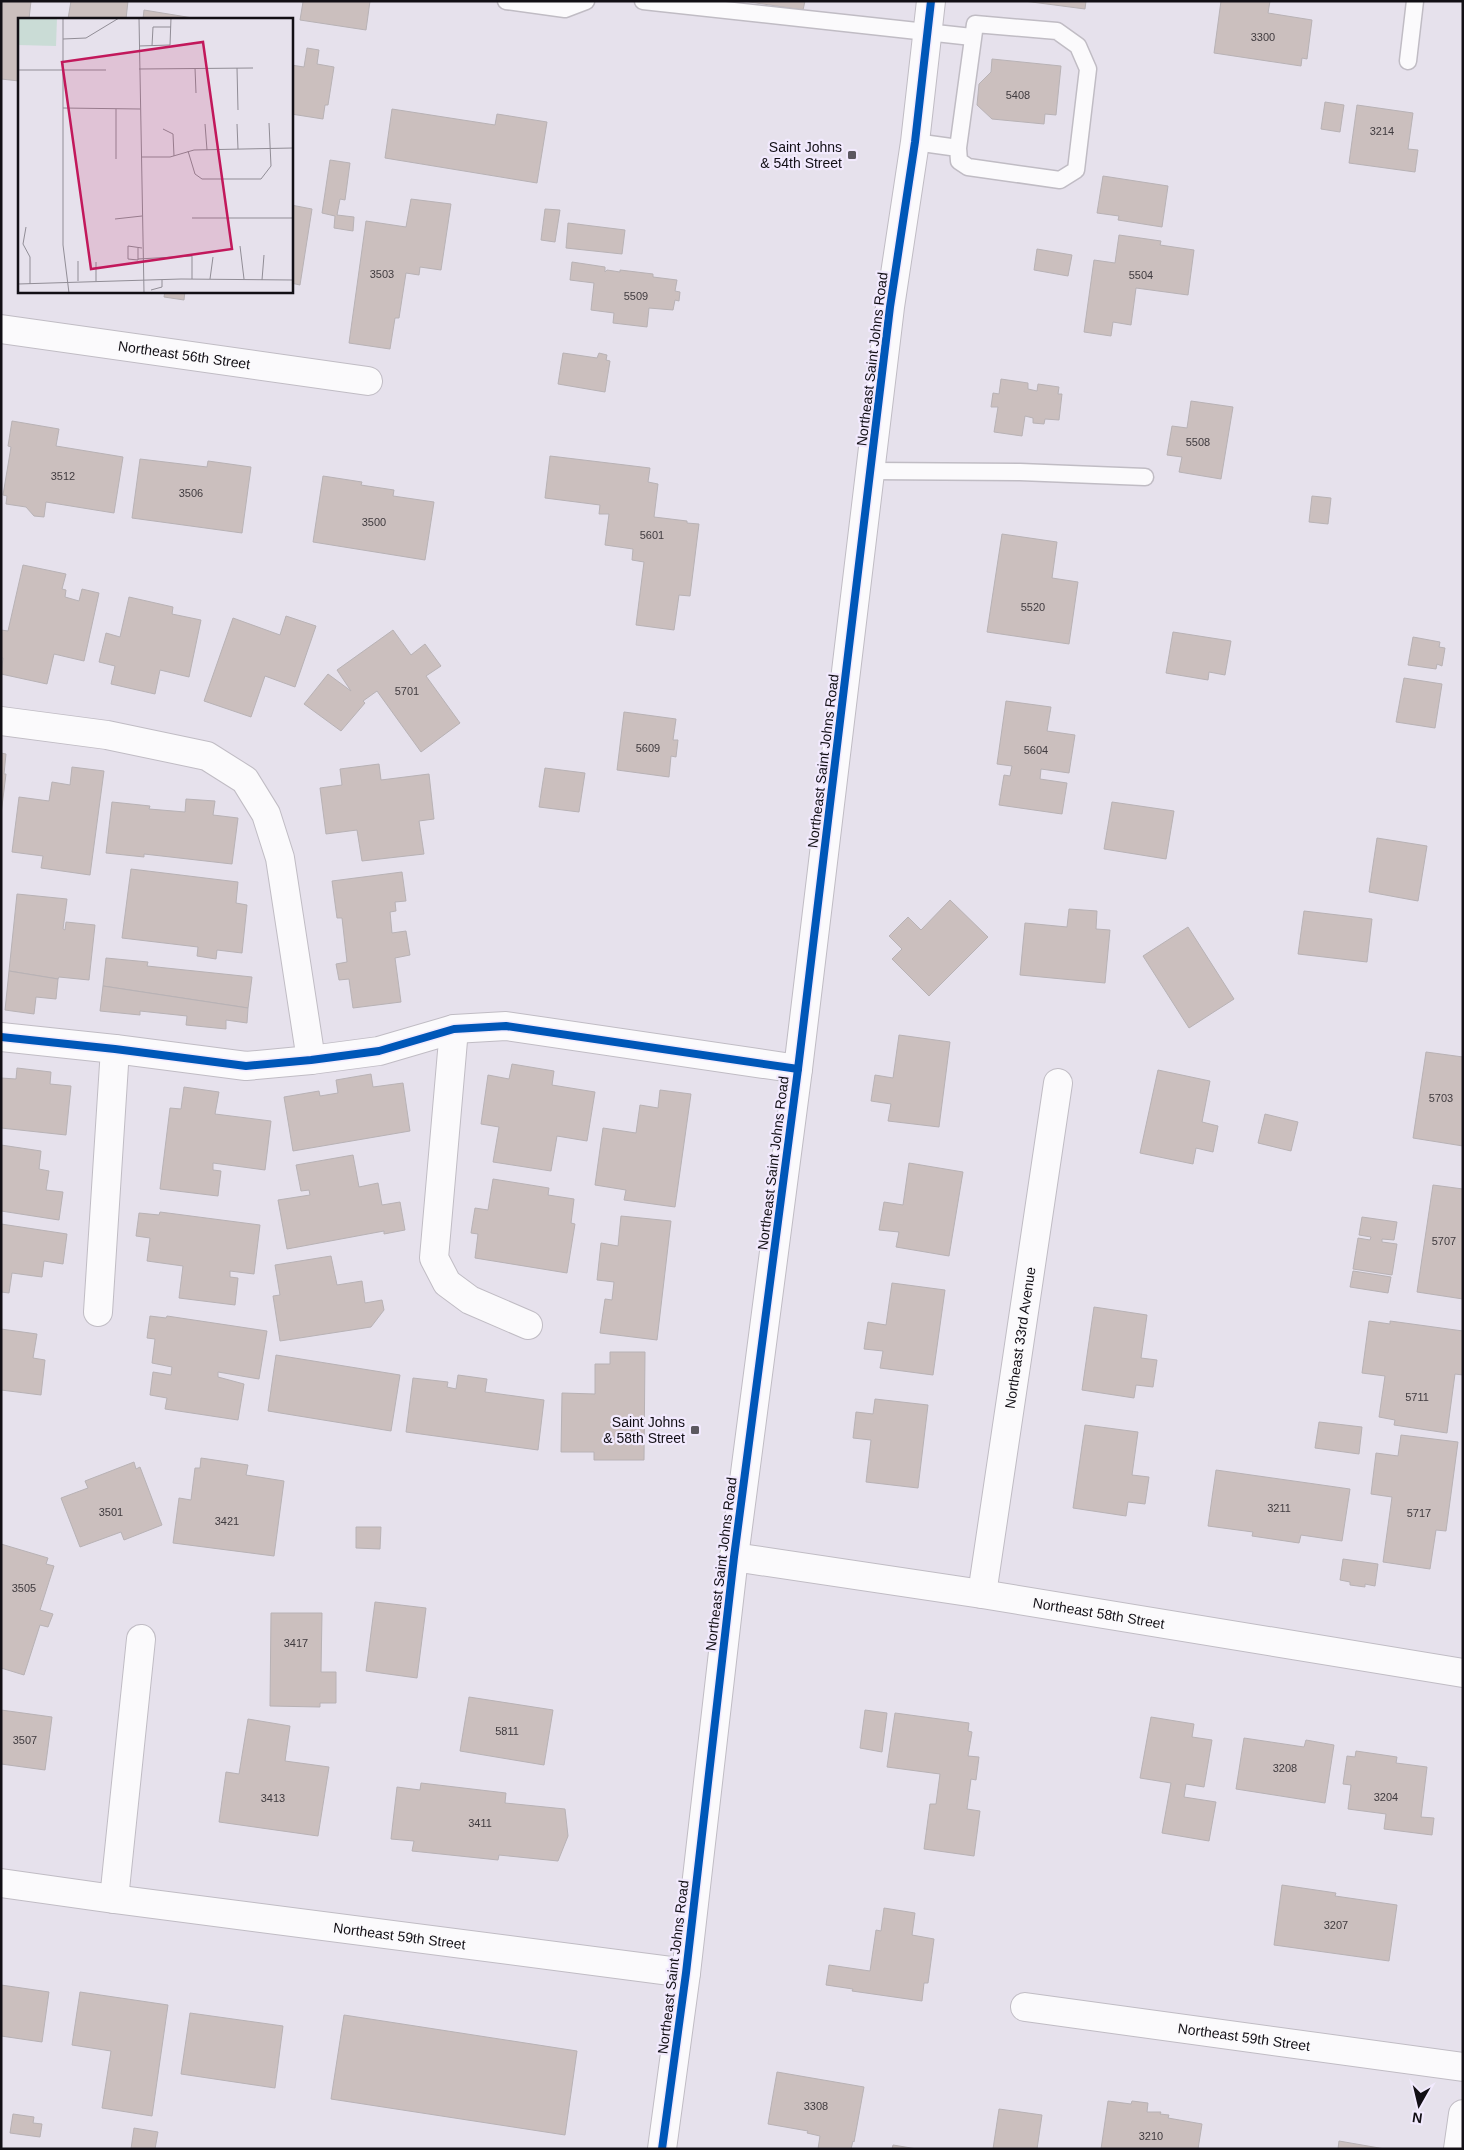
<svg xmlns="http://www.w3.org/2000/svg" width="1464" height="2150" font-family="Helvetica,sans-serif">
<rect width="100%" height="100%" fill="#e6e1ec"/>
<g fill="#cbbfbe" stroke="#b8b2b5">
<polygon points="1,1 31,1 29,19 19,19 19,81 1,79"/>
<polygon points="71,1 128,1 126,19 68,19"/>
<polygon points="296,1 370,1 366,30 300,20 303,2"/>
<polygon points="743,1 805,1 803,10"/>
<polygon points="1024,1 1086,1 1085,9"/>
<polygon points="1221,1 1270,1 1268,13 1312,20 1307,59 1302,58 1301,66 1214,53"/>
<polygon points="144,10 199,19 143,19"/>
<polygon points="307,48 319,50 317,64 334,67 328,105 325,105 323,119 291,114 291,65 304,67"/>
<polygon points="992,59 1061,66 1056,115 1045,114 1044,124 992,119 977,105 979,84 991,72"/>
<polygon points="1325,102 1344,105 1340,132 1321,129"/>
<polygon points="1357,105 1413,113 1408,149 1418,150 1415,172 1349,163"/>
<polygon points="392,109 495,125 497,114 547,122 537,183 385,158"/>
<polygon points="330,160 350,163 345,200 340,199 337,215 354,217 353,231 334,228 335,216 322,213"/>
<polygon points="1103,176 1168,186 1162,227 1118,220 1119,216 1097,213"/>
<polygon points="411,199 451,204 441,270 420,267 419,275 406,273 399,318 395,318 390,349 349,343 366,221 406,227"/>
<polygon points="291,205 312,209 300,285 291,283"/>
<polygon points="545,209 560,210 555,242 541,240"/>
<polygon points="568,223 625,230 622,254 566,248"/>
<polygon points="1119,235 1161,241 1160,245 1194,250 1188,295 1136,288 1131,325 1113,322 1111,336 1084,332 1094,260 1115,263"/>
<polygon points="1037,249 1072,255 1068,276 1034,270"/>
<polygon points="572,262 605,267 605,272 607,270 620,272 620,270 653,274 653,277 677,280 675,291 680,292 679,301 675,300 673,310 649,308 647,327 613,323 614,313 591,310 594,283 570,280"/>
<polygon points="165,291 185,291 184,300 164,297"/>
<polygon points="563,353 597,358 599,353 607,355 606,360 610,361 605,392 558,384"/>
<polygon points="1001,379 1028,383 1028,389 1037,391 1038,384 1059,387 1058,394 1062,394 1059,420 1045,419 1044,424 1033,423 1033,418 1025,416 1022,436 994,432 998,407 991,407 993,393 999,394"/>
<polygon points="1191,401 1233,407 1221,479 1179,472 1182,457 1167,455 1172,426 1187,428"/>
<polygon points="12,421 59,429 56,446 123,457 114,513 46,502 44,517 34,516 26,507 6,504 7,496 3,495 11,447 8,446"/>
<polygon points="550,456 650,468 648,482 658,484 654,517 687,521 687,523 699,524 690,596 679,595 674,630 636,625 644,562 632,560 633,549 605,545 609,514 599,514 600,505 545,498"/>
<polygon points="140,459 207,467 208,461 251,467 242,533 132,518"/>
<polygon points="323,476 362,482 361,485 394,490 393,496 434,502 425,560 313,542"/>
<polygon points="1312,496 1331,498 1328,524 1309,522"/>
<polygon points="1002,534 1057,542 1052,578 1078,582 1069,644 987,632"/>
<polygon points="23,565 66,574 62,589 66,590 65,597 79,601 82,589 99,593 84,661 54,654 47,684 1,674 3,658 1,658 1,630 8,631"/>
<polygon points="129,597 173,607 172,614 201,620 189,677 160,670 155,694 111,684 115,666 99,662 106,633 120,637"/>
<polygon points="286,616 316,626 295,687 265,676 251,717 204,701 233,618 280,635"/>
<polygon points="393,630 411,655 425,644 441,666 426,676 460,723 421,752 377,691 363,701 365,703 341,731 304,704 328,674 351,691 337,670"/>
<polygon points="1173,632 1231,641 1225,675 1209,672 1208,680 1166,673"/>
<polygon points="1413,637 1440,642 1439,647 1445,648 1442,666 1437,664 1436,669 1408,665"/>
<polygon points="1404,678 1442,684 1435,728 1396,722"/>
<polygon points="1006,701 1051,707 1047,731 1075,735 1069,773 1041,769 1040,779 1067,783 1062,814 999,805 1004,775 1010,776 1012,766 997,764"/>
<polygon points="624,712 676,719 673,740 678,740 676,757 671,756 669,777 617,770"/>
<polygon points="1,753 6,754 4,774 6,774 1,814"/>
<polygon points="379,764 381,780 429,774 434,819 419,821 424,854 362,861 357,830 326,834 320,788 342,785 340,769"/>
<polygon points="72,767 104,771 90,875 41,868 43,856 12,852 19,797 49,801 52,782 70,785"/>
<polygon points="545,768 585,773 579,812 539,807"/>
<polygon points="186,799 215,801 213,815 238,818 232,864 144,854 144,857 106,853 112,802 150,806 149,809 185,812"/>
<polygon points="1112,802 1174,811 1166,859 1104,849"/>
<polygon points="1377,838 1427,846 1418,901 1369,892"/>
<polygon points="131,869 238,882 236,903 247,905 242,953 217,950 216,959 197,956 198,947 122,938"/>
<polygon points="402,872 406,901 395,902 396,911 390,912 392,933 406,931 410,955 395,958 401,1002 353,1008 349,979 339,980 336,964 347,962 342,918 337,918 332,881"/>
<polygon points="17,894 67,899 63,929 65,930 66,922 95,925 89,980 59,977 58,979 9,971"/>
<polygon points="950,900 988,937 929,996 892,959 902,949 889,936 908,917 921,930"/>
<polygon points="1069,909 1097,911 1096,929 1110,930 1105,983 1020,975 1025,923 1067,927"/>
<polygon points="1304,911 1372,919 1367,962 1298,954"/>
<polygon points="1188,927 1234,999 1189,1028 1143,956"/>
<polygon points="106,958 148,962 147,966 252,977 248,1008 103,986"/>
<polygon points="9,971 58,979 56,999 36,997 34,1014 5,1010"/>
<polygon points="103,986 248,1008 247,1023 226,1020 226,1029 186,1025 187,1016 140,1011 140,1015 100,1011"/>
<polygon points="899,1035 950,1042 939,1127 888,1121 891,1104 871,1101 875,1075 893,1078"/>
<polygon points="1426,1052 1463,1057 1463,1146 1413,1138"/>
<polygon points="512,1064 554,1071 552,1085 595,1092 587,1141 557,1136 551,1171 493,1162 499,1127 481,1124 488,1075 509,1079"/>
<polygon points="17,1068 51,1072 50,1084 71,1086 66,1135 1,1128 1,1078 16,1079"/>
<polygon points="1158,1070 1210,1081 1202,1122 1218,1126 1213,1152 1196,1148 1193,1164 1140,1153"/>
<polygon points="371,1074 373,1087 403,1083 410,1131 293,1151 284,1097 319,1091 320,1096 338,1093 336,1080"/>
<polygon points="184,1087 219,1092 215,1114 271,1121 265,1170 213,1163 213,1170 221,1171 218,1196 160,1189 170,1108 181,1109"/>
<polygon points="660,1090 691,1094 675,1207 624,1200 626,1190 595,1185 603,1128 636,1133 640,1105 658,1108"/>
<polygon points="1265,1114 1298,1122 1291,1151 1258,1143"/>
<polygon points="1,1145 41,1151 39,1169 49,1171 46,1190 63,1192 59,1220 1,1211"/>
<polygon points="353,1155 359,1187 378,1183 382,1205 400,1202 405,1230 384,1234 384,1231 287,1249 278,1200 310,1195 309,1190 301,1191 296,1165"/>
<polygon points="909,1163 963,1172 949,1256 896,1247 899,1232 879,1230 884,1202 903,1205"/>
<polygon points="493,1179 549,1188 548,1195 574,1199 571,1223 575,1224 567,1273 475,1258 478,1234 471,1233 475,1208 488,1210"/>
<polygon points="1433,1185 1463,1189 1463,1299 1417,1292"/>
<polygon points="160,1212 260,1225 254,1274 230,1271 230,1277 238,1278 235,1305 179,1298 183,1266 147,1261 150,1238 136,1236 139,1213 159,1215"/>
<polygon points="621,1216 671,1221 657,1340 600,1333 605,1299 612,1300 614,1282 597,1280 601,1243 618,1246"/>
<polygon points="1362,1217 1397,1222 1394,1240 1382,1239 1382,1242 1397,1244 1392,1275 1353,1269 1358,1238 1370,1240 1371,1237 1359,1235"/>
<polygon points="1,1224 67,1234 63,1264 44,1261 42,1277 12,1273 9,1293 1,1292"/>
<polygon points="331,1256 337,1285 362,1281 365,1303 382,1300 384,1310 371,1327 280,1341 273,1296 280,1295 275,1265"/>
<polygon points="1353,1271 1391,1277 1388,1293 1350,1287"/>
<polygon points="892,1283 945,1290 933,1375 880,1368 883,1351 864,1349 868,1322 886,1325"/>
<polygon points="1094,1307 1147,1315 1141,1358 1157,1360 1153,1387 1136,1385 1134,1398 1082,1390"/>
<polygon points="150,1316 166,1318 167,1316 267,1331 259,1379 218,1372 218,1377 244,1384 238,1420 165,1409 167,1398 150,1395 153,1372 171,1375 172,1367 152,1363 155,1339 147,1338"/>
<polygon points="1369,1321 1390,1324 1390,1321 1463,1331 1463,1375 1455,1374 1447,1433 1394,1425 1395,1420 1379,1417 1385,1376 1362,1373"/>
<polygon points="1,1329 37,1334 33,1358 45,1360 41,1395 1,1390"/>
<polygon points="610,1352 645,1352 644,1460 594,1460 594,1452 561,1452 562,1393 595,1394 595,1364 610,1364"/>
<polygon points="276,1355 400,1375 391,1431 268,1411"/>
<polygon points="458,1375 487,1379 485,1392 544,1400 538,1450 406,1432 413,1378 448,1382 447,1387 456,1389"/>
<polygon points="875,1399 928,1405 918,1488 866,1482 871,1440 853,1438 856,1412 873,1414"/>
<polygon points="1319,1422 1362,1427 1359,1454 1315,1448"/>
<polygon points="1085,1425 1138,1432 1132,1475 1149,1477 1145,1504 1128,1502 1126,1516 1073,1508"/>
<polygon points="1401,1435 1458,1442 1446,1531 1436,1530 1430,1569 1383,1562 1392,1497 1371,1494 1376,1453 1398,1456"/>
<polygon points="201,1458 248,1465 246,1475 284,1481 274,1556 173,1543 179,1498 191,1500 195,1468 200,1468"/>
<polygon points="134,1462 136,1469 140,1467 162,1525 124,1540 121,1532 80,1547 61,1498 88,1488 85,1481"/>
<polygon points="1216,1470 1350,1489 1342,1541 1301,1535 1299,1543 1252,1536 1253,1532 1208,1526"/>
<polygon points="356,1527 381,1527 380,1549 356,1548"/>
<polygon points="1,1544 48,1558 46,1564 54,1566 40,1610 53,1614 48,1627 40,1625 24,1675 1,1668"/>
<polygon points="1343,1559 1378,1564 1375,1586 1365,1584 1365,1587 1350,1585 1350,1582 1340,1580"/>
<polygon points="375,1602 426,1608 417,1678 366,1671"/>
<polygon points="271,1613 322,1613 321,1672 336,1672 336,1703 320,1703 320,1707 270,1706"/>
<polygon points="469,1697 553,1710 544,1765 460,1751"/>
<polygon points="1,1710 52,1717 45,1770 1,1764"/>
<polygon points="865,1710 887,1713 882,1752 860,1748"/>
<polygon points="895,1713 969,1723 968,1731 972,1732 968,1756 979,1757 976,1780 971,1779 967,1809 980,1811 974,1856 924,1849 930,1804 936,1804 940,1774 887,1767"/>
<polygon points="1151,1717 1194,1724 1192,1737 1212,1740 1204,1787 1186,1784 1184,1797 1216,1802 1209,1841 1162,1833 1171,1783 1140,1778"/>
<polygon points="248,1719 290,1726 285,1761 329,1767 318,1836 219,1822 226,1772 239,1774"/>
<polygon points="1244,1738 1304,1747 1306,1740 1334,1745 1325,1803 1236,1789"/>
<polygon points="1356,1751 1397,1757 1396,1763 1427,1767 1421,1817 1434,1818 1432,1835 1384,1829 1386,1814 1348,1809 1351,1785 1343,1784 1347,1756 1355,1757"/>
<polygon points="421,1783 506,1793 505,1803 565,1809 568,1836 558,1861 499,1855 498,1860 412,1851 414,1841 391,1839 397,1787 420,1790"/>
<polygon points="1282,1885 1336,1893 1335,1896 1397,1905 1389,1961 1274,1945"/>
<polygon points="884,1908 915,1913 912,1935 934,1939 928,1983 924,1983 922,2001 852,1991 853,1989 826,1985 829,1965 870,1971 876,1930 881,1931"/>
<polygon points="1,1985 49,1992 42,2042 1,2036"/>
<polygon points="80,1992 168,2005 152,2116 102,2108 111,2051 72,2045"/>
<polygon points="190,2013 283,2026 275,2088 181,2074"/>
<polygon points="344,2015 577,2051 565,2135 331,2099"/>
<polygon points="777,2072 864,2087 854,2142 853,2141 851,2149 818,2149 820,2136 807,2133 808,2131 768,2124"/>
<polygon points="1108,2101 1131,2104 1132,2101 1148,2103 1147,2112 1161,2112 1160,2114 1169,2115 1168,2118 1202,2124 1198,2149 1101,2149"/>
<polygon points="999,2109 1042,2115 1037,2149 993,2149"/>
<polygon points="13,2114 34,2117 33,2123 42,2124 40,2137 10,2133"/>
<polygon points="134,2128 158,2132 155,2149 131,2149"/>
<polygon points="1339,2141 1385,2149 1338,2149"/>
<polygon points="893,2145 917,2149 892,2149"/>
</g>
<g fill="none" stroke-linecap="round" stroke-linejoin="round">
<g stroke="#c0bcc4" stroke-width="19">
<g id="lane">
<polyline points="506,1 565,9 586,1"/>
<polyline points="643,1 972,37"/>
<polyline points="1408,61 1415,1"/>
<polyline points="915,142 958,148 959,161 968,167 1060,180 1076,170 1088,69 1078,46 1057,31 975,24 958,148"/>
<polyline points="870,471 1020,472 1145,477"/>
</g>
</g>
<g stroke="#c0bcc4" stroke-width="30">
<g id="street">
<path id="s1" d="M1,329L368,381"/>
<polyline points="1,721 107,735 207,756 245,780 266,814 280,858 311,1060"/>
<polyline points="454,1029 434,1258 447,1283 470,1300 528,1325"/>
<polyline points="1,1037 115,1049 246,1066 311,1060 379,1051 454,1029 506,1026 798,1069"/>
<polyline points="98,1312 115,1049"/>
<path id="s2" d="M734,1557L982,1594L1463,1673"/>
<path id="s3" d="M982,1594L1058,1083"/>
<path id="s4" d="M1,1883L114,1899L686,1973"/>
<polyline points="114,1899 141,1639"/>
<path id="s5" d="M1025,2007L1463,2067"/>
</g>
</g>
<g stroke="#c0bcc4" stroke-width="30">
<g id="secondary">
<polyline points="662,2149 686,1973 734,1557 798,1069 890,307 915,142 931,1"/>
<polyline points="1458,2149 1463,2114"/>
</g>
</g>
<use href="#lane" stroke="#fbfafc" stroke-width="16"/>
<use href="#street" stroke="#fbfafc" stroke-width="28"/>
<use href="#secondary" stroke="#fbfafc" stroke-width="28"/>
<g stroke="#f2eafe" stroke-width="11">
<g id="cycleway">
<polyline points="1,1037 115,1049 246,1066 311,1060 379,1051 454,1029 506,1026 798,1069"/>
<polyline points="662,2149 686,1973 734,1557 798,1069 890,307 915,142 931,1"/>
</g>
</g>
<use href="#cycleway" stroke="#0057b8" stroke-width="8"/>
</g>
<g fill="#5c5860" stroke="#f2eafe" stroke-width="2">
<rect x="847" y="150" width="10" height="10" rx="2.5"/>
<rect x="690" y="1425" width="10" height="10" rx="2.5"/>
</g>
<g text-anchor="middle" stroke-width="4.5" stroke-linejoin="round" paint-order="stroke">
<g font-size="11" fill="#403b3f">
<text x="1263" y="41">3300</text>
<text x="1018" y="99">5408</text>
<text x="1382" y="135">3214</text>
<text x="382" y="278">3503</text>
<text x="1141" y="279">5504</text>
<text x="636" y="300">5509</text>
<text x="1198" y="446">5508</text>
<text x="63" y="480">3512</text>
<text x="191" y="497">3506</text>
<text x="374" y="526">3500</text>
<text x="652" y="539">5601</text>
<text x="1033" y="611">5520</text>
<text x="407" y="695">5701</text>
<text x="648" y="752">5609</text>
<text x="1036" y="754">5604</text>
<text x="1441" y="1102">5703</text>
<text x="1444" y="1245">5707</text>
<text x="1417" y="1401">5711</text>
<text x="1279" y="1512">3211</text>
<text x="111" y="1516">3501</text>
<text x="1419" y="1517">5717</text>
<text x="227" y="1525">3421</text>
<text x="24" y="1592">3505</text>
<text x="296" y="1647">3417</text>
<text x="507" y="1735">5811</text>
<text x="25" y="1744">3507</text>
<text x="1285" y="1772">3208</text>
<text x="1386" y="1801">3204</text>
<text x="273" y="1802">3413</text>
<text x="480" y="1827">3411</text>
<text x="1336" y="1929">3207</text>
<text x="816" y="2110">3308</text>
<text x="1151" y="2140">3210</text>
</g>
<g font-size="14" fill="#120f15" stroke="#f2eafe" text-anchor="end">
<text x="842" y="152">Saint Johns<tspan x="842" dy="16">&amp; 54th Street</tspan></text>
<text x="685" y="1427">Saint Johns<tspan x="685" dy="16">&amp; 58th Street</tspan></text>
</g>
<g font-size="14" fill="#120f15" stroke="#f2eafe">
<text dy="5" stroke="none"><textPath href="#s1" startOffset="185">Northeast 56th Street</textPath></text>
<text transform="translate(872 359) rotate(-83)" y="5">Northeast Saint Johns Road</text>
<text transform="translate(823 761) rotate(-83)" y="5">Northeast Saint Johns Road</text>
<text transform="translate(773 1163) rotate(-83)" y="5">Northeast Saint Johns Road</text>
<text dy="5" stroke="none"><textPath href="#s3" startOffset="259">Northeast 33rd Avenue</textPath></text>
<text transform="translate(721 1564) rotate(-83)" y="5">Northeast Saint Johns Road</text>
<text dy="5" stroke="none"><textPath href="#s2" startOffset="369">Northeast 58th Street</textPath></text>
<text dy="5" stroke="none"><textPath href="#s4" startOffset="402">Northeast 59th Street</textPath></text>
<text transform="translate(673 1967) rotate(-83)" y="5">Northeast Saint Johns Road</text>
<text dy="5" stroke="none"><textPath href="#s5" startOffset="221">Northeast 59th Street</textPath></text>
</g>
</g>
<g transform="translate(18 18)">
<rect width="275" height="275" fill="#e6e1ec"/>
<path d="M0,0H39L38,28L0,27Z" fill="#cadcd6"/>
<path fill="none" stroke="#918d96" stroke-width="1" d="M45,0V227L51,275M121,0L126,275M184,0H202M45,21L68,20L101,0M121,28L152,27L153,0M134,28L135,9H153M177,50L178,75M219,50L220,92M121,51L235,50M0,52H88M45,90L122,91M187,106L189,132M219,106L220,131M145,111L155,116L156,138M170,133L177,156L184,161H243L253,148L251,105M123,139H152L176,132L275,130M98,141V91M174,200H275M97,201L124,198M8,209L5,226L12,239V266M222,228L226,261M120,230V242L110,241V228L124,230M120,241L174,238V261M78,244V263M192,261L195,239M244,262L246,237M60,263V243M0,266L163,261L275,262M133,272L144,269V262"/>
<path fill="#c2185b" fill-opacity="0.15" stroke="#c2185b" stroke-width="2.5" d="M185,24L214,231L73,251L44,44Z"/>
<rect width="275" height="275" fill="none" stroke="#120f15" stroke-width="2.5"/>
</g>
<rect width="1464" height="2150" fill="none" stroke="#120f15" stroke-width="5"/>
<g transform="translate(1419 2105) rotate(188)" stroke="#f2eafe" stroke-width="4" paint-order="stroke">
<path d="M0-4L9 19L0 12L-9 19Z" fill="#120f15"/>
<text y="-8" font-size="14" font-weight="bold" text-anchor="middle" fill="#120f15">N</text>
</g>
</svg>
